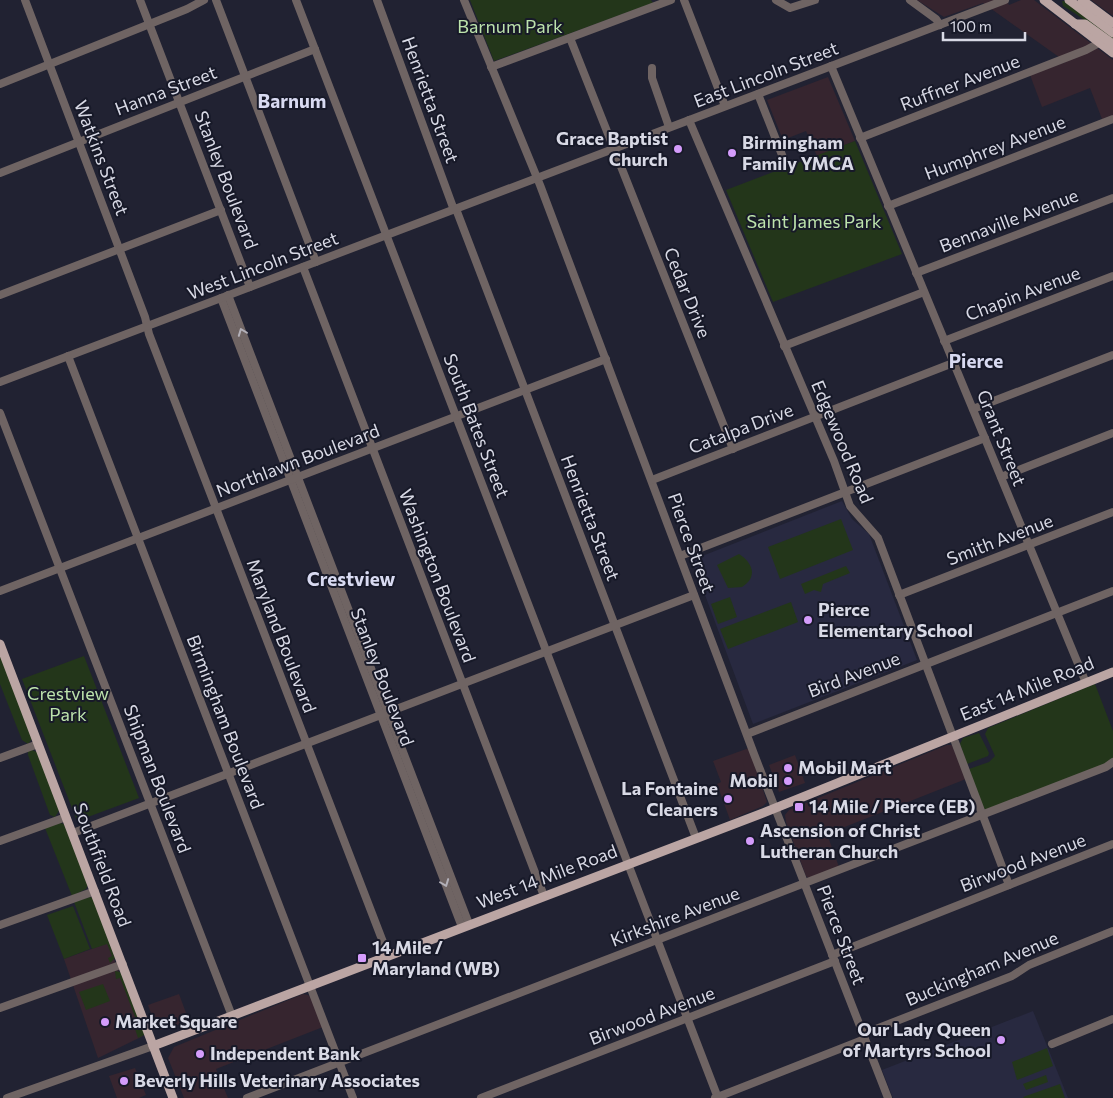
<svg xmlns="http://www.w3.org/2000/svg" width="1113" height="1098" font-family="Commissioner,sans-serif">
<rect width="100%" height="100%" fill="#212232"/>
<g fill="#36252f">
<polygon points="917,0 1007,0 1009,5 1021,0 1034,0 1113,60 1113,115 1102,119 1090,88 1042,107 1030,75 1066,62 983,3 944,17"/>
<polygon points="1091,0 1113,0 1113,16"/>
<polygon points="828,77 855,141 817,156 806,131 783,140 767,100"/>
<polygon points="947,745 952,745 966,779 827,834 839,867 808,878 806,876 786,822 785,815 789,810"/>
<polygon points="749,748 767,802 763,806 730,820 717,784 721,782 713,761"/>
<polygon points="795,755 805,783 779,792 769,765"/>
<polygon points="108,943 143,1036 98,1058 64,959"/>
<polygon points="179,994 189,1021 164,1030 157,1030 148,1005"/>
<polygon points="303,994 308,995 312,999 323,1027 216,1069 228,1098 184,1098 168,1058 174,1047"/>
<polygon points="135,1068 146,1095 139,1098 117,1098 109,1076"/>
</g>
<g fill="#282940">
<polygon points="842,501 852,519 869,534 917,660 753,724 692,560"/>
<polygon points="1033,1011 1068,1098 893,1098 882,1070"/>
</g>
<g fill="#23361a">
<polygon points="470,0 651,0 653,3 494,61"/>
<polygon points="1062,1 1066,1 1113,36 1113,41 1076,14 1063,6"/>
<polygon points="855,141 902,254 773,302 726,190"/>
<polygon points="841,519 853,550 780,579 768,547"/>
<path d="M739,554C753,563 758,577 742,587L728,588L717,565Z"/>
<polygon points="846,566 850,573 823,584 821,592 814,590 805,594 801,584"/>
<polygon points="730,597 737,617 718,624 711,604"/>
<polygon points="791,602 798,622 728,649 720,629"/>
<polygon points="0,652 32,739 28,744 22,740 0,684"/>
<polygon points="84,656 139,798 77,821 22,679"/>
<polygon points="1095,684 1113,731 1113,758 1109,763 986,811 983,807 969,769 989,762 995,756 985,734 988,728"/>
<polygon points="979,733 989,753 988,756 967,764 960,744 963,738"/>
<polygon points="32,750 39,753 60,809 55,817 50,815 28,755 28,751"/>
<polygon points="60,823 64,824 88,885 86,889 72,896 45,828"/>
<polygon points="90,897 93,898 115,958 110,963 108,958 112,956 107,944 92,949 74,902"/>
<polygon points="73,906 90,949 64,959 47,915"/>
<polygon points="115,971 120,972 123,976 144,1032 144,1035 138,1038 135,1029 139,1027 120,978 116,979"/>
<polygon points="103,984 110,1001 86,1010 79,992"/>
<polygon points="1047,1048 1053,1066 1017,1080 1012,1062"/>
<polygon points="1046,1075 1048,1082 1026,1090 1023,1084"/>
<polygon points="1060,1084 1065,1098 1024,1098 1023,1097"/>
</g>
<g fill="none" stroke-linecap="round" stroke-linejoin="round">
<g stroke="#6f6463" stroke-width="8">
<polyline points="25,0 145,317 149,334 388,955"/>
<polyline points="140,0 250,287"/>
<polyline points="216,0 316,262"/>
<polyline points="296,0 718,1098"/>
<polyline points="377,0 454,210"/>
<polyline points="464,0 540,185 754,754 888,1098"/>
<polyline points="684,0 725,106"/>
<polyline points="776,0 790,8 815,0"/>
<polyline points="910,0 936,19 940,25"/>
<polyline points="570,38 733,449"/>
<polyline points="831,66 1086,683"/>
<polyline points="491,67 671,0"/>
<polyline points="652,68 652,78 669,127"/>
<polyline points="0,84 187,9 204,0"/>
<polyline points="758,94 784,160"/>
<polyline points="689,120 834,461 850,506 878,538 1009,885"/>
<polyline points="860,138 1086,50 1099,43"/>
<polyline points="0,173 315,49"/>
<polyline points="888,206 1113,119"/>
<polyline points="456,209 696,838"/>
<polyline points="303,267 544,896"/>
<polyline points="916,273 1113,198"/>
<polyline points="0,295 221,210"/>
<polyline points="228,295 469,924"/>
<polyline points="221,298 462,927"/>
<polyline points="944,341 1113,276"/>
<polyline points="784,346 924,292"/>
<polyline points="68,356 353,1098"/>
<polyline points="0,382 1005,0"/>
<polyline points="973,409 1113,355"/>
<polyline points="0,413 232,1016"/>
<polyline points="1001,477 1113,433"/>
<polyline points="652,480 953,363"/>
<polyline points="680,556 985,438"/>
<polyline points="0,591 606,359"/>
<polyline points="899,595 1113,512"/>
<polyline points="747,734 1113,591"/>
<polyline points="0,758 38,744"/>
<polyline points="73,833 694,595"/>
<polyline points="0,841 66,817"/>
<polyline points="0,925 95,891"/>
<polyline points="832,955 1113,844"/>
<polyline points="0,1008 123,964"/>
<polyline points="863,1034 1012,976 1029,965 1113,931"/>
<polyline points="1052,1044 1113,1019"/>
<polyline points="7,1098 153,1046"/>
<polyline points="247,1098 1106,767 1113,762"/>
<polyline points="481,1098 835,961"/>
<polyline points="715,1098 865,1039"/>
</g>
<g stroke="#bba5a3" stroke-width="9">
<polyline points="1044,0 1113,53"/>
<polyline points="1069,0 1113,33"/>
<polyline points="1082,0 1113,23"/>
<polyline points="1075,24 1085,24 1113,44"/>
<polyline points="0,644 173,1098"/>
<polyline points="153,1046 763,813 1113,672"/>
</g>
</g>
<defs><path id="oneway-chevron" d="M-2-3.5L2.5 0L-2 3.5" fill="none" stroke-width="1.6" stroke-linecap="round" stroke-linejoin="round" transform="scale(1.25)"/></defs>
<g stroke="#b3b0b8">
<use href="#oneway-chevron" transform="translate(242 332) rotate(-111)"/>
<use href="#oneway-chevron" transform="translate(445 883) rotate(69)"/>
</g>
<g fill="#d49cfb" stroke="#171928" stroke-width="2">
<circle cx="678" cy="149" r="5"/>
<circle cx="732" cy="153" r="5"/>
<circle cx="808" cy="620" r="5"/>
<circle cx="788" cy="768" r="5"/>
<circle cx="788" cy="781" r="5"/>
<circle cx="728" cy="799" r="5"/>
<rect x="794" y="802" width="10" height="10" rx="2.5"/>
<circle cx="750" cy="841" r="5"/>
<rect x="357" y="953" width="10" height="10" rx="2.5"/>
<circle cx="105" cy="1022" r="5"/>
<circle cx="1001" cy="1040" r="5"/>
<circle cx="200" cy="1054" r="5"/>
<circle cx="124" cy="1081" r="5"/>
</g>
<g text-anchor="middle" stroke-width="4" stroke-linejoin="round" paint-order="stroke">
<g font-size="18" fill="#bde3ac" stroke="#171928">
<text x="510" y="33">Barnum Park</text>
<text x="814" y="228">Saint James Park</text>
<text x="68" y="700">Crestview<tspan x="68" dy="21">Park</tspan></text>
</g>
<g font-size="18" fill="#d8d9e5" stroke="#171928">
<text transform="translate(766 75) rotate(-21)" y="6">East Lincoln Street</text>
<text transform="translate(960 83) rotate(-21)" y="6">Ruffner Avenue</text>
<text transform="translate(166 91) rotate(-21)" y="6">Hanna Street</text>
<text transform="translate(430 100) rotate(70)" y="6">Henrietta Street</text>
<text transform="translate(995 148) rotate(-21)" y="6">Humphrey Avenue</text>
<text transform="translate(101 158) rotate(69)" y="6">Watkins Street</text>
<text transform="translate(226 180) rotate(69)" y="6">Stanley Boulevard</text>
<text transform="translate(1009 221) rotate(-21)" y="6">Bennaville Avenue</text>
<text transform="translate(263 266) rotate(-21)" y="6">West Lincoln Street</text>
<text transform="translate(687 293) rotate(68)" y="6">Cedar Drive</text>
<text transform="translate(1023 294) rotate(-21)" y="6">Chapin Avenue</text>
<text transform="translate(476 426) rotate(69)" y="6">South Bates Street</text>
<text transform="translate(741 429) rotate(-21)" y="6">Catalpa Drive</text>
<text transform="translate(1001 438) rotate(68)" y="6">Grant Street</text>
<text transform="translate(842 442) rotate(67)" y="6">Edgewood Road</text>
<text transform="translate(298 461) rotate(-21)" y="6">Northlawn Boulevard</text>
<text transform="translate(590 518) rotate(69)" y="6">Henrietta Street</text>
<text transform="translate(1000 540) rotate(-21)" y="6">Smith Avenue</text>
<text transform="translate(691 543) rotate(70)" y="6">Pierce Street</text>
<text transform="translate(437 576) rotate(69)" y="6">Washington Boulevard</text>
<text transform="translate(281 636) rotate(69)" y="6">Maryland Boulevard</text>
<text transform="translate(854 675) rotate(-21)" y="6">Bird Avenue</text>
<text transform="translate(382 677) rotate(69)" y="6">Stanley Boulevard</text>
<text transform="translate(1027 689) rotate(-22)" y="6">East 14 Mile Road</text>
<text transform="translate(225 722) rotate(69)" y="6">Birmingham Boulevard</text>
<text transform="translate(157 779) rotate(69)" y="6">Shipman Boulevard</text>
<text transform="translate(1023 863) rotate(-21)" y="6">Birwood Avenue</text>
<text transform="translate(102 865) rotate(69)" y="6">Southfield Road</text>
<text transform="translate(547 877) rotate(-21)" y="6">West 14 Mile Road</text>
<text transform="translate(675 917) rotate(-21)" y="6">Kirkshire Avenue</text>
<text transform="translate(841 935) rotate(69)" y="6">Pierce Street</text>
<text transform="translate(982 969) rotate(-23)" y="6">Buckingham Avenue</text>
<text transform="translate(652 1016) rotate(-21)" y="6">Birwood Avenue</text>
</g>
<g font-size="18" font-weight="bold" fill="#d8d9e5" stroke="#171928" text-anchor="start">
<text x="668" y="145" text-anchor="end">Grace Baptist<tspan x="668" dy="21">Church</tspan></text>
<text x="742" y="149">Birmingham<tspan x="742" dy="21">Family YMCA</tspan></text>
<text x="818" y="616">Pierce<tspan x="818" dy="21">Elementary School</tspan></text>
<text x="798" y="774">Mobil Mart</text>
<text x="778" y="787" text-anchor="end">Mobil</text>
<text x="718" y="795" text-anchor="end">La Fontaine<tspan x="718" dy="21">Cleaners</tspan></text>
<text x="809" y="813">14 Mile / Pierce (EB)</text>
<text x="760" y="837">Ascension of Christ<tspan x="760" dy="21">Lutheran Church</tspan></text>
<text x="372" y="954">14 Mile /<tspan x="372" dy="21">Maryland (WB)</tspan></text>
<text x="115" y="1028">Market Square</text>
<text x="991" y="1036" text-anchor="end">Our Lady Queen<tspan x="991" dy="21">of Martyrs School</tspan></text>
<text x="210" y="1060">Independent Bank</text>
<text x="134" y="1087">Beverly Hills Veterinary Associates</text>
</g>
<g font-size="19" font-weight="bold" fill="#d8daf1" stroke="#171928">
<text x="292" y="108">Barnum</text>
<text x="976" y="368">Pierce</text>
<text x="351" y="586">Crestview</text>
</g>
</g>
<path d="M943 32v8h82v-8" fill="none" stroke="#d8d9e5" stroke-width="2.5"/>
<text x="950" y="32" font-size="15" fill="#d8d9e5" stroke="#171928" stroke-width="4" paint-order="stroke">100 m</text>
</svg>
